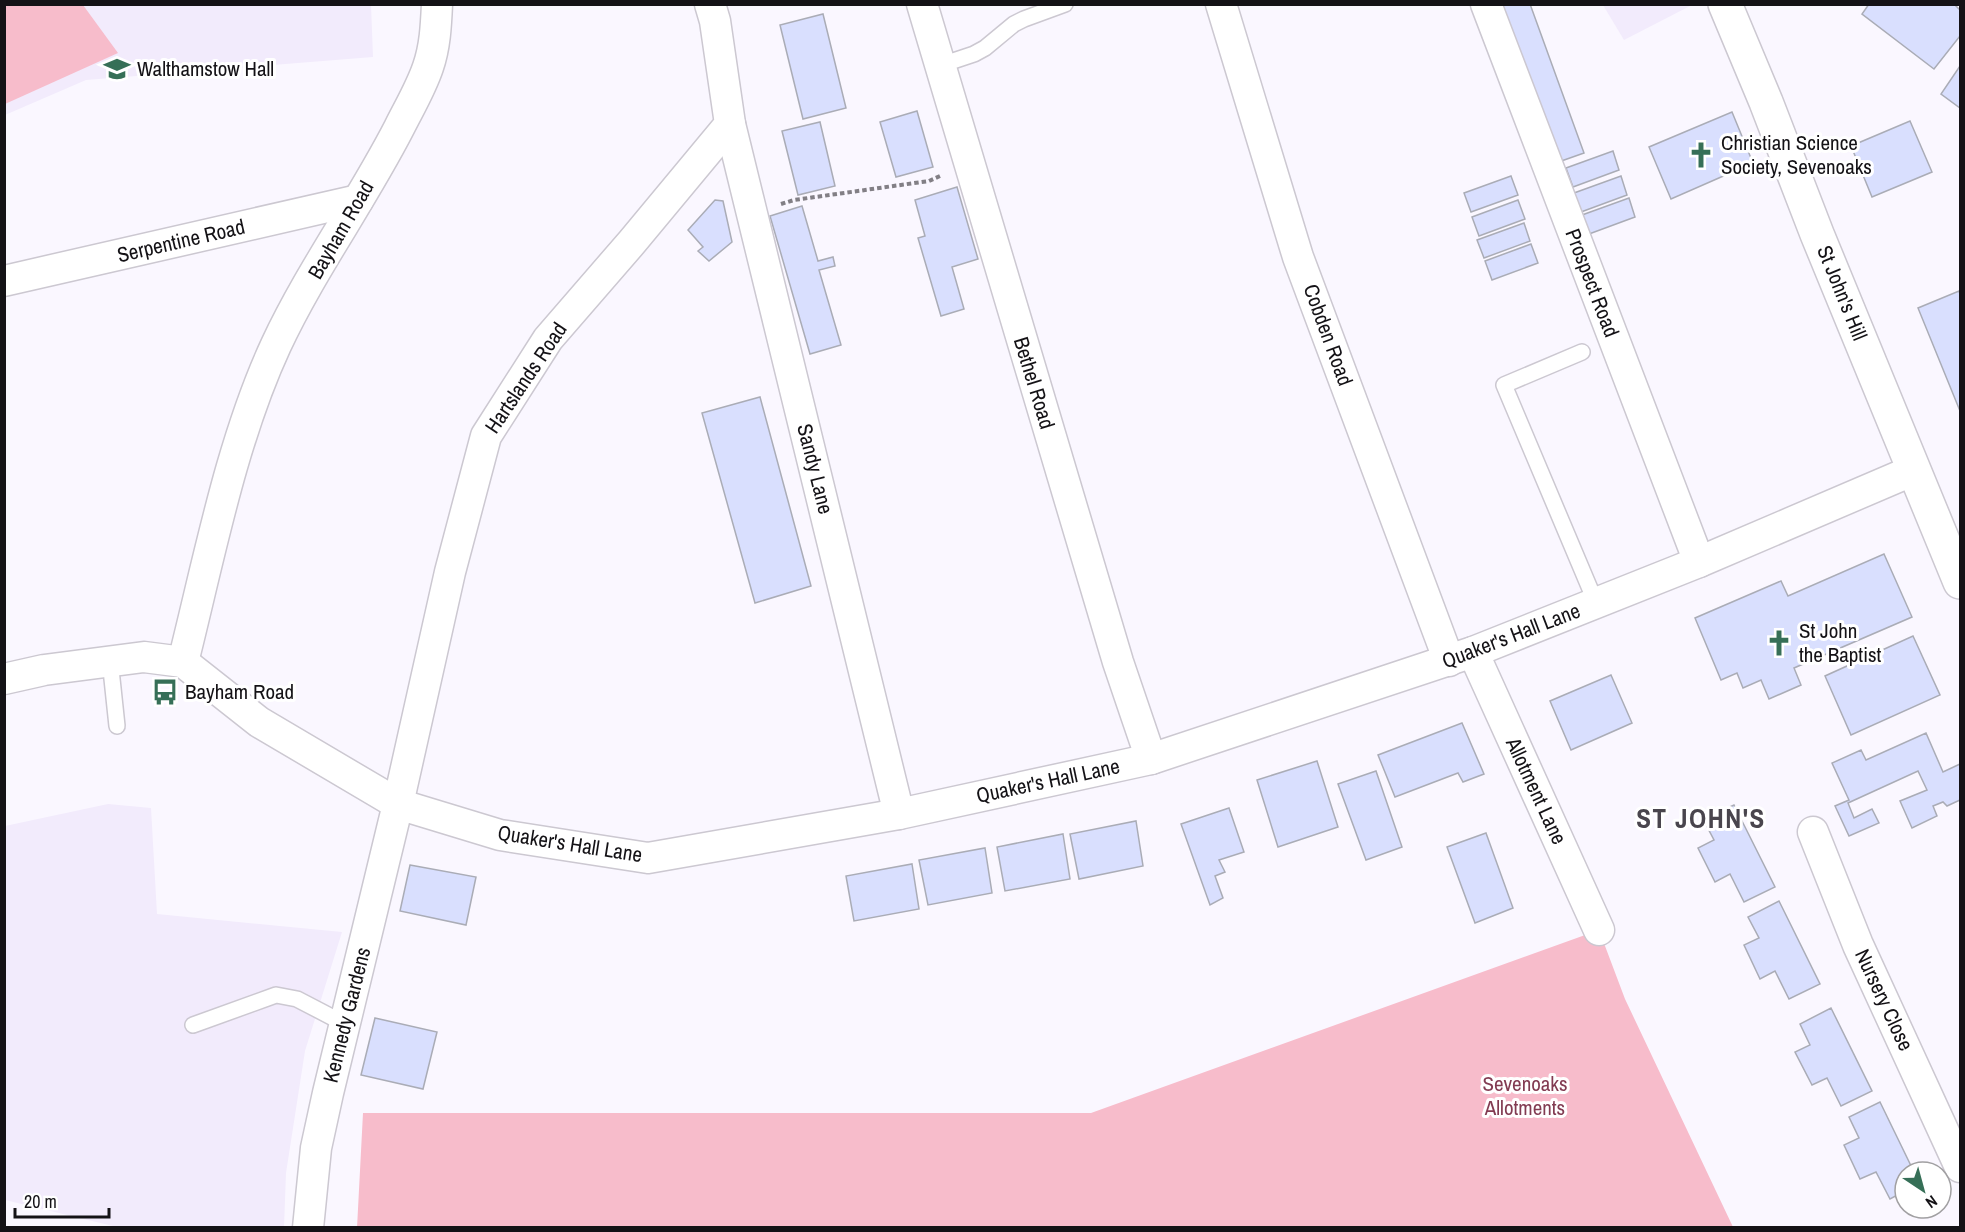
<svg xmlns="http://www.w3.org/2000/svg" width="1965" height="1232" font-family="'Archivo Narrow',sans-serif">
<rect width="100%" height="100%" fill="#faf7ff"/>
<g fill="#f2ebfc">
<polygon points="5,5 371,5 373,57 86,80 5,115"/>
<polygon points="1603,5 1692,5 1624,40"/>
<polygon points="108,804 151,808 157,914 342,932 305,1051 286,1173 284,1227 117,1227 5,1200 5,826"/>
</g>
<g fill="#f7bccb">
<polygon points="4,5 83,5 118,53 5,104"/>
<polygon points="1599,930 1625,999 1733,1227 357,1228 363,1113 1091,1113"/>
</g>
<g fill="#d9dffe" stroke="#aaacb6" stroke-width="1.5">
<polygon points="1491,4 1530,4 1584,153 1550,165"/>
<polygon points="1869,4 1954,4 1960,10 1960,36 1934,69 1862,14"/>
<polygon points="823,14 846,108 803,119 780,25"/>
<polygon points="1960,66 1960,108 1941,94"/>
<polygon points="917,111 933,167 896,177 880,122"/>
<polygon points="1732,112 1753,163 1671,199 1649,147"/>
<polygon points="1910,121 1932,172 1872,197 1851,146"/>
<polygon points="820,122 835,186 798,195 782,131"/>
<polygon points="1613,151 1619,170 1573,187 1566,168"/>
<polygon points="1511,176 1518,195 1471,212 1464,193"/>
<polygon points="1621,176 1627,195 1581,212 1574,193"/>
<polygon points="957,187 978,259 952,267 964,309 941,316 918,238 925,236 915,200"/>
<polygon points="1629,198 1635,217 1589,234 1582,215"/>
<polygon points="715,200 723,201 732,242 709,261 698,251 703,247 688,230"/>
<polygon points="1518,200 1525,219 1479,236 1472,217"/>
<polygon points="802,206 818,261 833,257 835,266 819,270 841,345 810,354 770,216"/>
<polygon points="1524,223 1530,241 1484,258 1477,240"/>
<polygon points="1531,244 1538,263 1492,280 1485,261"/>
<polygon points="1959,291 1960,294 1960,411 1918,308"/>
<polygon points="760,397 811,586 755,603 702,413"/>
<polygon points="1884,554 1912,617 1794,668 1801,685 1769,699 1761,680 1743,688 1737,673 1721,680 1695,618 1781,581 1788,596"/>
<polygon points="1913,636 1940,695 1851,735 1825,676"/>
<polygon points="1611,675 1632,723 1571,750 1550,701"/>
<polygon points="1462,723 1484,774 1463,782 1458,773 1395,797 1378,755"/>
<polygon points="1926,733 1943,772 1960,764 1960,800 1947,806 1943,802 1933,806 1937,816 1912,828 1900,801 1927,790 1918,771 1848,803 1854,818 1872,809 1879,823 1849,836 1835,806 1849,800 1832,763 1861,750 1866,760"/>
<polygon points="1317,761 1338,827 1278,847 1257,780"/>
<polygon points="1376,771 1402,847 1366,860 1338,784"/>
<polygon points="1734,805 1775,887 1744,902 1730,874 1715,882 1698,848 1714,840 1703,819"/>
<polygon points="1229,808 1244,852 1219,860 1225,872 1215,876 1223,898 1210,905 1181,824"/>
<polygon points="1136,821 1143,866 1079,879 1070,834"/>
<polygon points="1486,833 1513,908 1475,923 1447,847"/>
<polygon points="1063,834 1070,879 1005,891 997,847"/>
<polygon points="985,848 992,893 928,905 919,860"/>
<polygon points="912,864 919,909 854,921 846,876"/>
<polygon points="410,865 476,877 466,925 400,911"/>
<polygon points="1779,901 1820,984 1789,999 1775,971 1760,979 1744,945 1759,938 1748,917"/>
<polygon points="1831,1008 1872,1091 1841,1106 1827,1078 1812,1085 1795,1052 1810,1045 1800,1024"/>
<polygon points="375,1018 437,1032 423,1089 361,1075"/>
<polygon points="1880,1102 1914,1172 1905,1172 1905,1191 1890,1199 1876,1172 1860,1179 1844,1145 1859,1138 1849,1117"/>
</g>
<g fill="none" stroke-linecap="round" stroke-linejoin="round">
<g stroke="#ccc8d1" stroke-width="18">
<g id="lane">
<polyline points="941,65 974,54 985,48 1014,24 1024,19 1065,4"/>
<polyline points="1582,352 1504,385 1596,603"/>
<polyline points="110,660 117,726"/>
<polyline points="193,1025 276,995 297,999 345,1024"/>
</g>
</g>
<g stroke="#ccc8d1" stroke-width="33">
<g id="street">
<polyline points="922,4 1118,662 1151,759"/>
<polyline points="1221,4 1298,257 1449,661"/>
<polyline points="1486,4 1699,562"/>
<polyline points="730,124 899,814"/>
<polyline points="4,281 358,200"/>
<polyline points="1473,652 1599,930"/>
<path d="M183,662C209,559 231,442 276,345C311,270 361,202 399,128C409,108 421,88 428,67C435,47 436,26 437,4"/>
<polyline points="4,679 44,670 144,657 183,662 259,722 398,804 500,835 648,858 899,814 1151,759 1473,652 1699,562 1914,470"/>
<polyline points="1813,832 1858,945 1960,1167"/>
<polyline points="308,1228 316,1148 328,1093 398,804 450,572 486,436 548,339 632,242 730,124 715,21 710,4"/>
</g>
</g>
<g stroke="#ccc8d1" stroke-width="36">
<polyline id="primary" points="1725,4 1766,102 1817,234 1960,582"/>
</g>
<polyline stroke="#827f85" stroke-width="4" stroke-dasharray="4.5 3" stroke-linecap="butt" points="781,204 794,200 929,181 942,175"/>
<use href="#lane" stroke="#fff" stroke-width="15"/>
<use href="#street" stroke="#fff" stroke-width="30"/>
<use href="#primary" stroke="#fff" stroke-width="33"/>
</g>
<defs>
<g id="school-bare" transform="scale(2.07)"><path d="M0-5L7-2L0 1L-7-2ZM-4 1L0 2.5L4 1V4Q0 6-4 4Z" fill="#366f57" stroke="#fff" stroke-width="2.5" paint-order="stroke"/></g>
<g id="church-bare" transform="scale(2.07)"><path d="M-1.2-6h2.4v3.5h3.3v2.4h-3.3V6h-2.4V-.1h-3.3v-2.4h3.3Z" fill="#366f57" stroke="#fff" stroke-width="2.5" paint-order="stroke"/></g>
<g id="bus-bare" transform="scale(2.07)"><path d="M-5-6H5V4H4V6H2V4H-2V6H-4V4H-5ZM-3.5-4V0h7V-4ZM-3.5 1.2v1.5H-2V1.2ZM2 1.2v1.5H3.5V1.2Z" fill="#366f57" stroke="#fff" stroke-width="2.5" paint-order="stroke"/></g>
</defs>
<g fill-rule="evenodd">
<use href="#school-bare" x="117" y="69"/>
<use href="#church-bare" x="1701" y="155"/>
<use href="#church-bare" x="1779" y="643"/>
<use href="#bus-bare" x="165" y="692"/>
</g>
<g text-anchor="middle" stroke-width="6" stroke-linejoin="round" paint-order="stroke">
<g font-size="21" fill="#141216" stroke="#fff" text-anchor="start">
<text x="137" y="76">Walthamstow Hall</text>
<text x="1721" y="150">Christian Science<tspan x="1721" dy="24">Society, Sevenoaks</tspan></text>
<text x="1799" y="638">St John<tspan x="1799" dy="24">the Baptist</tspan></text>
<text x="185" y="699">Bayham Road</text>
</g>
<g font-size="21" fill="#141216" stroke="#fff">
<text transform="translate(341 230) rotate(-60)" y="7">Bayham Road</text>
<text transform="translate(181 241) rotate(-13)" y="7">Serpentine Road</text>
<text transform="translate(1592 283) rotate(69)" y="7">Prospect Road</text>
<text transform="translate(1842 293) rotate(68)" y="7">St John's Hill</text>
<text transform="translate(1328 335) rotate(70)" y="7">Cobden Road</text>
<text transform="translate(526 378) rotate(-56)" y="7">Hartslands Road</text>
<text transform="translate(1034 383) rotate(73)" y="7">Bethel Road</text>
<text transform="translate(815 469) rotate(76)" y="7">Sandy Lane</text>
<text transform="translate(1511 636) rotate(-21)" y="7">Quaker's Hall Lane</text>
<text transform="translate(1048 781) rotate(-12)" y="7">Quaker's Hall Lane</text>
<text transform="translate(1536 791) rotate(65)" y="7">Allotment Lane</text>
<text transform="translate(570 844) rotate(9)" y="7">Quaker's Hall Lane</text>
<text transform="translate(1884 1000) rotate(65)" y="7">Nursery Close</text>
<text transform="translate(347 1015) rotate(-76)" y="7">Kennedy Gardens</text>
</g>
<g font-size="21" fill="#823b52" stroke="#fff">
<text x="1525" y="1091">Sevenoaks<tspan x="1525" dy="24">Allotments</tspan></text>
</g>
<g font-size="27" font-weight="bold" letter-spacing="1.5" fill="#49454d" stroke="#fff">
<text x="1701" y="828">ST JOHN'S</text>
</g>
</g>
<rect width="1965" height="1232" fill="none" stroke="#141216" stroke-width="12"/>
<g transform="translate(1923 1190) rotate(144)"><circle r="28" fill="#ffffff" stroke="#a1a0a2" stroke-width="1.5"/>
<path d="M0-4.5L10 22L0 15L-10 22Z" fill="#366f57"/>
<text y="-9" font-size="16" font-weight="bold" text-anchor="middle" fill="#141216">N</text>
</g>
<path d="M15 1208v9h94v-9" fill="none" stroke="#141216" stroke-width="3"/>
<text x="24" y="1208" font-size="18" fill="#141216" stroke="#ffffff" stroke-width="4.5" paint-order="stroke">20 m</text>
</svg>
